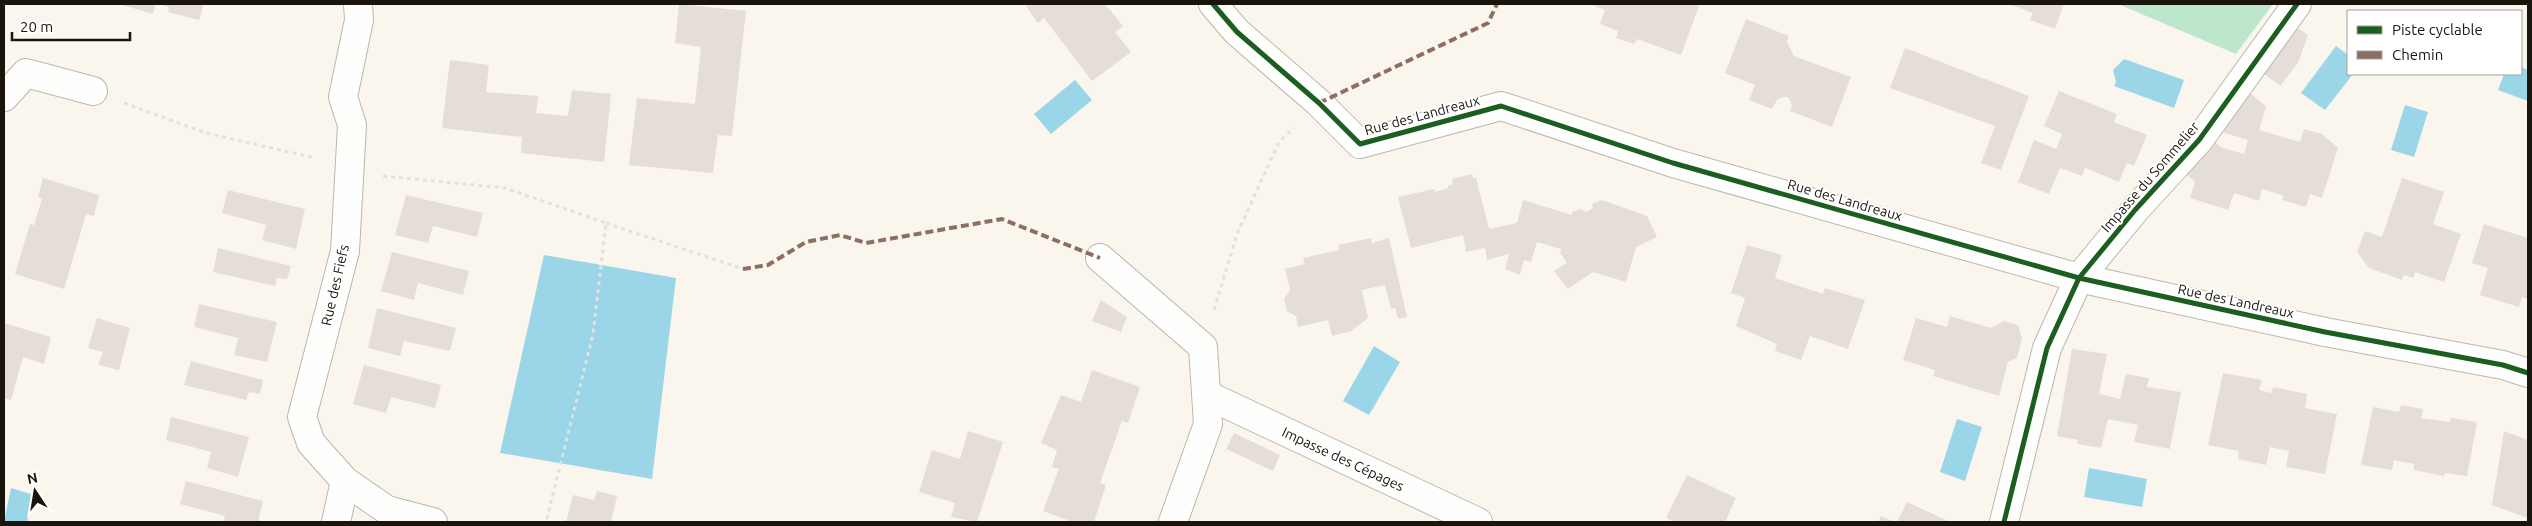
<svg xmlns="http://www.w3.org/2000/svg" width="2532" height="526" font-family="Ubuntu,sans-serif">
<rect width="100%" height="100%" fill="#faf6ee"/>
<polygon fill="#bee6cc" points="2118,4 2273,4 2236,54"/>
<g fill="#9ad6e8">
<polygon points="2336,46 2348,55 2348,74 2353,74 2325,110 2301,93"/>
<polygon points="2124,59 2184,80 2174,108 2114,86 2116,82 2113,70"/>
<polygon points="2521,67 2528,70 2528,101 2498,90 2504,74 2521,74"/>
<polygon points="1075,80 1092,100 1051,134 1034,114"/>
<polygon points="2405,105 2428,112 2414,157 2391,150"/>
<polygon points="544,255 676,278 652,479 500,453"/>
<polygon points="1374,346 1400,362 1369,415 1343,401"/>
<polygon points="1957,419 1982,427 1965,481 1940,472"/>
<polygon points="2089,468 2147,479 2142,507 2084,497"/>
<polygon points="11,488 34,495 27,522 4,522"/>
</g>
<g fill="#e5ded8">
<polygon points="119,4 156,4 153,14"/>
<polygon points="160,4 204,4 199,20 168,12 169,7"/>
<polygon points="679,4 746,11 732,136 718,135 713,173 629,165 637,98 695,104 701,47 675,43"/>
<polygon points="1030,4 1105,4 1123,26 1115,32 1131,52 1092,81 1044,18 1038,23 1026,6"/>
<polygon points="1590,4 1694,4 1699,6 1681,55 1637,39 1634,44 1616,38 1618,31 1600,24 1605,10"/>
<polygon points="2009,4 2064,4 2055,29 2030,20 2033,13"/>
<polygon points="1746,19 1789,36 1787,42 1794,56 1851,77 1832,127 1790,111 1792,105 1788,97 1782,97 1777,100 1772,109 1749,100 1755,85 1725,73"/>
<polygon points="2295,26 2308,35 2298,63 2280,86 2263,73 2281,50"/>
<polygon points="1905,48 2029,96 2001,170 1981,163 1995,126 1890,88"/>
<polygon points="450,60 489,65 486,92 538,96 536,113 568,116 572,90 611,94 604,162 521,153 522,137 442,128"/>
<polygon points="2059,91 2117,114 2114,122 2147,135 2134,166 2127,163 2119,182 2085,168 2082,176 2060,168 2049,194 2018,182 2034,140 2056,149 2062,134 2044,126"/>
<polygon points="2249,92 2266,107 2259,130 2300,142 2304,129 2322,134 2338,148 2322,198 2310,194 2306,207 2282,200 2284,196 2262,189 2259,201 2234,193 2228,210 2190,198 2195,182 2181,170 2211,139 2221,147 2244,154 2248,140 2225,133 2220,129"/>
<polygon points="1472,174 1473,178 1476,178 1489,229 1517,223 1523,200 1572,215 1572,212 1581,209 1586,212 1593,208 1592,204 1602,200 1647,216 1657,237 1636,247 1626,282 1593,272 1568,289 1554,271 1567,263 1560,253 1561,249 1537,242 1531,262 1524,260 1520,275 1505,269 1509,254 1487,260 1485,248 1466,252 1463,235 1411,248 1398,197 1434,189 1435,192 1448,188 1448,186 1453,184 1452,179"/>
<polygon points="43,178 99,195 94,216 86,214 64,289 15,274 30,224 34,225 42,199 38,197"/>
<polygon points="2402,178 2444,192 2433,224 2461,234 2444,282 2415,272 2413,278 2404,275 2402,280 2369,268 2357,252 2365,231 2382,237"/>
<polygon points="228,190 305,209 296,249 262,240 266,225 222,213"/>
<polygon points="406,195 483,213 477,237 433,226 428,243 395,235"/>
<polygon points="2484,224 2528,238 2528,299 2522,297 2519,307 2480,295 2488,268 2472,263"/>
<polygon points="1371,238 1372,243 1389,238 1407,317 1398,319 1395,308 1391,309 1385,285 1362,290 1368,318 1351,331 1332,336 1328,320 1298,327 1296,316 1287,311 1284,299 1290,290 1285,269 1305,264 1303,258 1339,250 1338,245"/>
<polygon points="1747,245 1782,255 1775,278 1823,294 1825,288 1865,300 1848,349 1810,336 1801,360 1775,351 1777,344 1736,326 1745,298 1731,293"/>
<polygon points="218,248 291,266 287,279 277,278 275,286 213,272"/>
<polygon points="392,252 469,271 463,295 418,283 414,300 381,291"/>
<polygon points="1101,300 1127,317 1121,332 1092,321"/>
<polygon points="199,304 277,322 267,362 234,355 238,338 194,327"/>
<polygon points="377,308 456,328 450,351 404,341 400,356 368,348"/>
<polygon points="1950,316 1991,328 2004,321 2018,325 2022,338 2017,358 2008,362 1999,396 1933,376 1935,370 1903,360 1916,318 1947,327"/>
<polygon points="97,318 130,328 119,370 98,365 103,352 88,348"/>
<polygon points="4,323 51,337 44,364 23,357 11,400 4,398"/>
<polygon points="2072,349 2107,354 2099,394 2120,399 2126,374 2149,378 2147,387 2181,392 2170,449 2134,442 2138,425 2108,419 2101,448 2077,444 2078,440 2057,436"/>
<polygon points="191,361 263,380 260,394 249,392 246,400 184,385"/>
<polygon points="364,365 441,385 435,408 391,397 386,413 353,404"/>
<polygon points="1092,370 1140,387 1128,423 1122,421 1100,483 1106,485 1094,522 1073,522 1043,511 1059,469 1052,467 1057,450 1041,443 1061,395 1081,402"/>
<polygon points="2223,373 2262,380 2259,390 2271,393 2273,387 2307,394 2305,408 2337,414 2325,474 2286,467 2289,451 2270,447 2266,465 2238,459 2239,451 2208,445"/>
<polygon points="2401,405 2423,409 2421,418 2450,422 2451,418 2477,422 2467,476 2445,473 2444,476 2414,470 2414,464 2394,460 2392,470 2361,465 2373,407 2399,412"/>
<polygon points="171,417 249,437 238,477 207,468 211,452 166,440"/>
<polygon points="968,431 1003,442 977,522 951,517 955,503 919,492 932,450 960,459"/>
<polygon points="2504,431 2528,440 2528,518 2492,505"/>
<polygon points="1234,433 1280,455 1273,471 1226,449"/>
<polygon points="1687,475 1736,498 1725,522 1675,522 1666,518"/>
<polygon points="186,481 263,501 258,522 223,522 225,516 180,504"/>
<polygon points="597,491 617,496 611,522 566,522 573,495 594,500"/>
<polygon points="1907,502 1946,520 1945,522 1897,522"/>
<polygon points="1881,516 1894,522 1878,522"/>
</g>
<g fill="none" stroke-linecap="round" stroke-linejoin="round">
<g stroke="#bbb7af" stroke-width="30">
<g id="street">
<polyline points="358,4 359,20 343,97 352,125 345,251 302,417 311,443 345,481 387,510 433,522"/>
<polyline points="1213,4 1237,32 1319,103 1360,144 1501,106 1673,163 2079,278 2325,332 2503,365 2528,373"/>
<polyline points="4,97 26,73 93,91"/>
<polyline points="1100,258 1203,347 1208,424 1173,522"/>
<polyline points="1207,395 1478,522"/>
<polyline points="336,522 345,481"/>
<polyline points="2004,522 2047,348 2079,278 2135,210 2199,140 2297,4"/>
</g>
</g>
<g stroke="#e2e1df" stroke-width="3" stroke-dasharray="4 4" stroke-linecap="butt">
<polyline points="124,103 206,133 315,158"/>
<polyline points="383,176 505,188 606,223 593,334 546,522"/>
<polyline points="606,223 743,269"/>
<polyline points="1214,310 1237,234 1279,142 1294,128"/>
</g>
<use href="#street" stroke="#fefefc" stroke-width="28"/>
<g stroke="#8d6e63" stroke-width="4" stroke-dasharray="8 4" stroke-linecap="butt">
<polyline points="1319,103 1488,23 1497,4"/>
<polyline points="743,269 768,265 806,242 840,235 866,243 1002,219 1100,258"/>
</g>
<g stroke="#fff" stroke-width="8">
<g id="cycleway">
<polyline points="1213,4 1237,32 1319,103 1360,144 1501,106 1673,163 2079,278 2325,332 2503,365 2528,373"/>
<polyline points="2004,522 2047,348 2079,278 2135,210 2199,140 2297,4"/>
</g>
</g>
<use href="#cycleway" stroke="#1b5e20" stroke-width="5"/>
</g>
<g text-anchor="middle" stroke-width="4" stroke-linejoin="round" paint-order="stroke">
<g font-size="14" fill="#19150c" stroke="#fff">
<text transform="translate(1422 115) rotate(-15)" y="5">Rue des Landreaux</text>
<text transform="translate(2150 177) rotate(-49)" y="5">Impasse du Sommelier</text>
<text transform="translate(1845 200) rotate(16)" y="5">Rue des Landreaux</text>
<text transform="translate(335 285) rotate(-77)" y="5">Rue des Fiefs</text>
<text transform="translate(2236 301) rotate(12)" y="5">Rue des Landreaux</text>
<text transform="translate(1343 459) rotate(25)" y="5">Impasse des Cépages</text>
</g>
</g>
<rect width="2532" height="526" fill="none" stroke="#19150c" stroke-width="10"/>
<rect x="2347" y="10" width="175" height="65" fill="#ffffff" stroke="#a3a19e"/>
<rect x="2357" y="26" width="25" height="8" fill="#1b5e20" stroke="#a3a19e"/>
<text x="2392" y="35" font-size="15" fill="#19150c">Piste cyclable</text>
<rect x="2357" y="51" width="25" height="8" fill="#8d6e63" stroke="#a3a19e"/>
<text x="2392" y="60" font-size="15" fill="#19150c">Chemin</text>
<g transform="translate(35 491) rotate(348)" stroke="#ffffff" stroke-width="4" paint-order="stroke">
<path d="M0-4L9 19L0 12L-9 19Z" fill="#19150c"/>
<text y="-8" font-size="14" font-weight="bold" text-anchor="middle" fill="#19150c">N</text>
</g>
<path d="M12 32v8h118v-8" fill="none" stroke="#19150c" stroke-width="2.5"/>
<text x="20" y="32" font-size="15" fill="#19150c" stroke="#ffffff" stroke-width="4" paint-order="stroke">20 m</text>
</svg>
